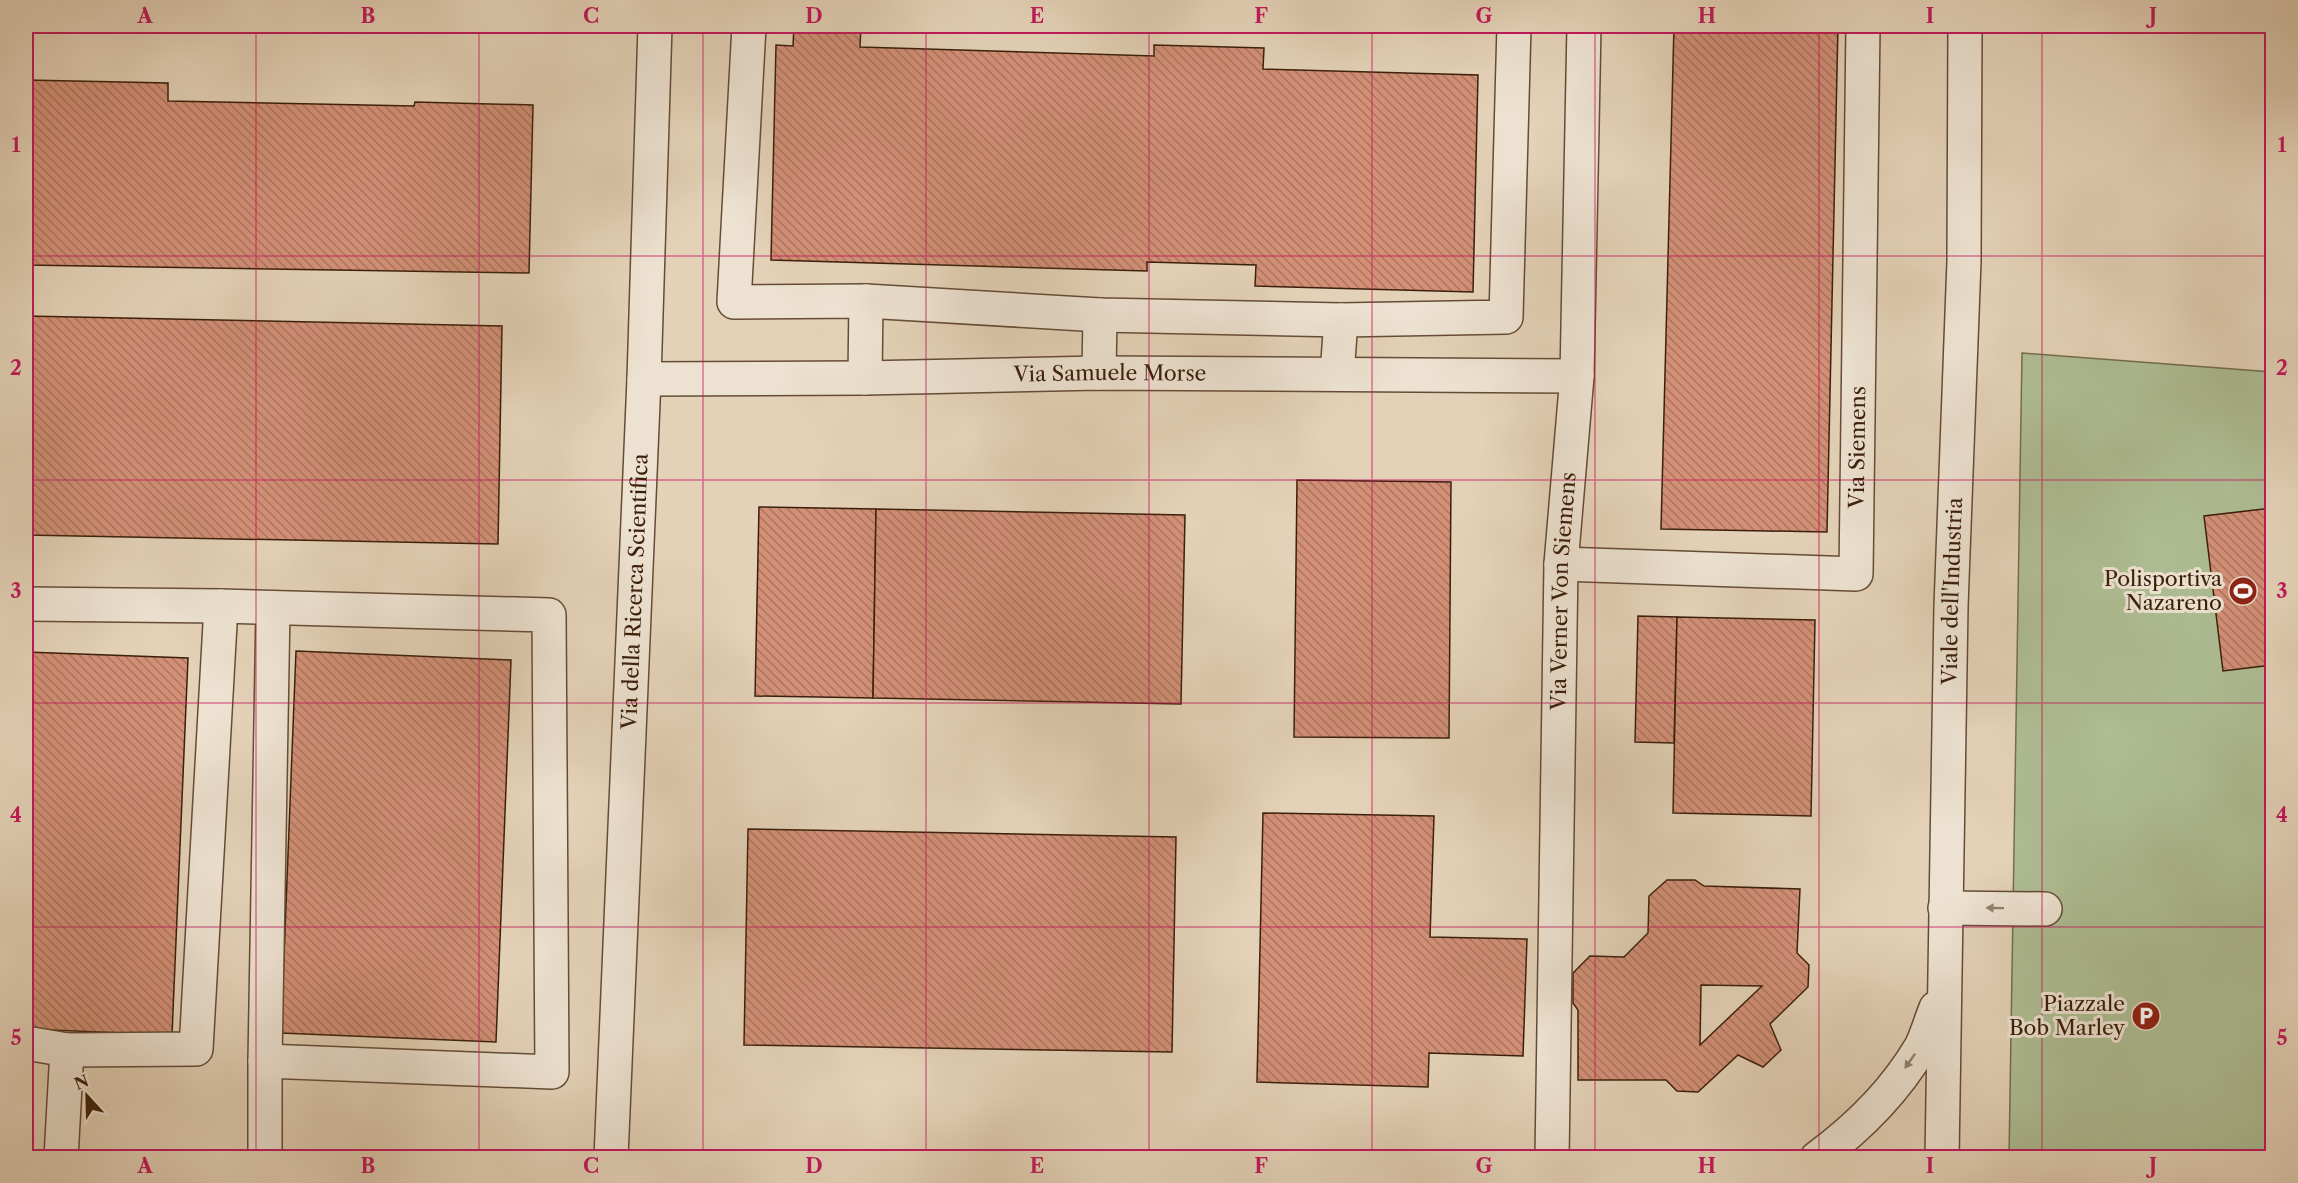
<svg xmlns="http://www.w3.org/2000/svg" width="2298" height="1183" font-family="'Libre Caslon Text',serif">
<defs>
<pattern id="building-back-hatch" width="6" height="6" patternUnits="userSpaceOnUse" patternTransform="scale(1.5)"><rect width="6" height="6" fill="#d39077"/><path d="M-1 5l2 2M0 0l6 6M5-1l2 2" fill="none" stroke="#ac7560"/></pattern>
</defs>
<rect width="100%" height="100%" fill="#e4d2b8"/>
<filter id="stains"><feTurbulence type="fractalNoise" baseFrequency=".00333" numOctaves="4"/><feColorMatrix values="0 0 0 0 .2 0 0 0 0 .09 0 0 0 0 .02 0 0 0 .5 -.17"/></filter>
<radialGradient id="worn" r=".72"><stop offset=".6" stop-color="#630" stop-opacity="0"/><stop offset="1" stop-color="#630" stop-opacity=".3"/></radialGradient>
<polygon fill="#aebd94" stroke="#746e50" stroke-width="1.5" points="2022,353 2272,372 2272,1157 2009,1158"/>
<g fill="url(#building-back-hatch)" stroke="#3b1f0b" stroke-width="1.5" fill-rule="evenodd">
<polygon points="794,26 861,26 860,47 1154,56 1154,45 1264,48 1263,69 1478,75 1473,292 1255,286 1256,265 1147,262 1147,271 771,260 776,45 793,46"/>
<polygon points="1674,26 1838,26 1827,532 1661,529"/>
<polygon points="26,80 168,83 168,101 414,106 415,102 533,105 529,273 26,265"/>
<polygon points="26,316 502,326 498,544 26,535"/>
<polygon points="1297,480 1451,482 1449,738 1294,737"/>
<polygon points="759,507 876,509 873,698 755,696"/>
<polygon points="2272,508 2272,665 2223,671 2204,516"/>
<polygon points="876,509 1185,515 1181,704 873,698"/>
<polygon points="1638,616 1677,617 1674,743 1635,742"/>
<polygon points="1677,617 1815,620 1811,816 1673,813"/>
<polygon points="296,651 511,660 496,1042 281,1033"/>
<polygon points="26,652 188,658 172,1035 26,1029"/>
<polygon points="1263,813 1434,816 1430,937 1527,939 1523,1056 1429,1053 1428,1087 1257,1082"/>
<polygon points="748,829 1176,837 1172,1052 744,1045"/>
<path d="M1667,880H1695L1704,886L1800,889L1797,953L1809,965L1808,987L1770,1024L1781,1050L1763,1067L1738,1055L1698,1092L1677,1091L1666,1080H1578V1010L1573,1003V973L1590,956L1624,957L1648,933L1649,896ZM1701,985L1762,986L1700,1045Z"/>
</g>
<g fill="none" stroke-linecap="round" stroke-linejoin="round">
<g stroke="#654c36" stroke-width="36">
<g id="minor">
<polyline points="749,26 734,302 866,301 1100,315 1341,320 1506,317 1514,26"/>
<polyline points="1099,373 1100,315"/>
<polyline points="1337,374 1341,320"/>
<polyline points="865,378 866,301"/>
<path id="s1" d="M644,379L865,378L1099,373L1577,376"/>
<path id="s2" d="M1561,564L1856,574L1863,26"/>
<polyline points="26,604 221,606 549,615 552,1072 265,1061 265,1158"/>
<polyline points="1945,908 2045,909"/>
<polyline points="26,1043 67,1050 61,1158"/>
<polyline points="67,1050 196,1049 221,606"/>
<polyline points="265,1061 273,608"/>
<path id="s3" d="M611,1158L644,379L655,26"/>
<path id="s4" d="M1552,1158L1561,564L1577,376L1584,26"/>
<path d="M1817,1158C1858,1128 1895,1091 1921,1047C1927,1035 1931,1020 1936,1008"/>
<path id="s5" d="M1942,1158L1951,606L1964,261L1965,26"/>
</g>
</g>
<use href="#minor" stroke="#ede2d1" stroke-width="33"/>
</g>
<defs><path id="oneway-solid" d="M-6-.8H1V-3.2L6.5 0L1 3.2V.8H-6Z" transform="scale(1.5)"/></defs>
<g fill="#94806e">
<use href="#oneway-solid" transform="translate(1995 908) rotate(-179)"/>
<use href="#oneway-solid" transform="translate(1910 1061) rotate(125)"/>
</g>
<path fill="none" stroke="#c2185b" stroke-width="1.5" stroke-opacity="0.55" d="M256,26V1158M479,26V1158M703,26V1158M926,26V1158M1149,26V1158M1372,26V1158M1595,26V1158M1819,26V1158M2042,26V1158M26,256H2272M26,480H2272M26,703H2272M26,927H2272"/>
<defs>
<g id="stadium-disc" transform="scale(1.5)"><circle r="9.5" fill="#8f2418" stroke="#ede2d1"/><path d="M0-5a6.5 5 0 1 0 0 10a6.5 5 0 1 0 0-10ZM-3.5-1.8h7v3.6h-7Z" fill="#fff"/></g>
<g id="parking-disc" transform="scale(1.5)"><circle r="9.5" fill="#8f2418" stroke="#ede2d1"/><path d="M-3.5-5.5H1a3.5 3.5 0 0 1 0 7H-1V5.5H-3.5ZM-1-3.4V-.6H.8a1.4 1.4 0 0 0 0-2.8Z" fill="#fff"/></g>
</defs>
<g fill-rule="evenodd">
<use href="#stadium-disc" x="2243" y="591"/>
<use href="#parking-disc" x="2146" y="1016"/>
</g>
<g text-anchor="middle" stroke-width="6" stroke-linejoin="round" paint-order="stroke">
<g font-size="21" fill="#3b1f0b" stroke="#ede2d1">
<text dy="7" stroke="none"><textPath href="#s1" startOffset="466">Via Samuele Morse</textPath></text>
<text dy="7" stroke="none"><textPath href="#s2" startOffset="422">Via Siemens</textPath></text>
<text dy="7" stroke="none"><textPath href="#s4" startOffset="567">Via Verner Von Siemens</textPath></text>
<text dy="7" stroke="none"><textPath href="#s5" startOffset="567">Viale dell'Industria</textPath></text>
<text dy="7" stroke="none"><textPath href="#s3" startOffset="567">Via della Ricerca Scientifica</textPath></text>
</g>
<g font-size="21" fill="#3b1f0b" stroke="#ede2d1" text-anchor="end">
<text x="2222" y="586">Polisportiva<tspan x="2222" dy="24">Nazareno</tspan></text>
<text x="2125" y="1011">Piazzale<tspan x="2125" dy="24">Bob Marley</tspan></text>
</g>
</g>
<rect width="2298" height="1183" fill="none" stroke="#e4d2b8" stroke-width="66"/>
<g transform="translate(87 1096) rotate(338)" stroke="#ede2d1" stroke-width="4.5" paint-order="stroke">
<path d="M0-4.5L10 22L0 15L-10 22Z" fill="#3b1f0b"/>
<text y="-9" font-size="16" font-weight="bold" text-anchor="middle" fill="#3b1f0b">N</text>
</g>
<rect x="33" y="33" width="2232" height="1117" fill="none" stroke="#c2185b" stroke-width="2"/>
<g font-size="20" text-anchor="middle" font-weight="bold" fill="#c2185b">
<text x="145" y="23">A</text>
<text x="368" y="23">B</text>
<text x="591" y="23">C</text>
<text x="814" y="23">D</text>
<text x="1037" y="23">E</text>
<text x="1261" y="23">F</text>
<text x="1484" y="23">G</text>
<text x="1707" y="23">H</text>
<text x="1930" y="23">I</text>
<text x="2153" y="23">J</text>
<text x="16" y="152">1</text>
<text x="2282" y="152">1</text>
<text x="16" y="375">2</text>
<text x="2282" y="375">2</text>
<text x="16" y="598">3</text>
<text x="2282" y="598">3</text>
<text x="16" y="822">4</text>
<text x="2282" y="822">4</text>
<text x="16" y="1045">5</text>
<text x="2282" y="1045">5</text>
<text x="145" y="1173">A</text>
<text x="368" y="1173">B</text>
<text x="591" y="1173">C</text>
<text x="814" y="1173">D</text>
<text x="1037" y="1173">E</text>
<text x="1261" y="1173">F</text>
<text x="1484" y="1173">G</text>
<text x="1707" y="1173">H</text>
<text x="1930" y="1173">I</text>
<text x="2153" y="1173">J</text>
</g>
<rect width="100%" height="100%" filter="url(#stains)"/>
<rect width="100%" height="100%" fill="url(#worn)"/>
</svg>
